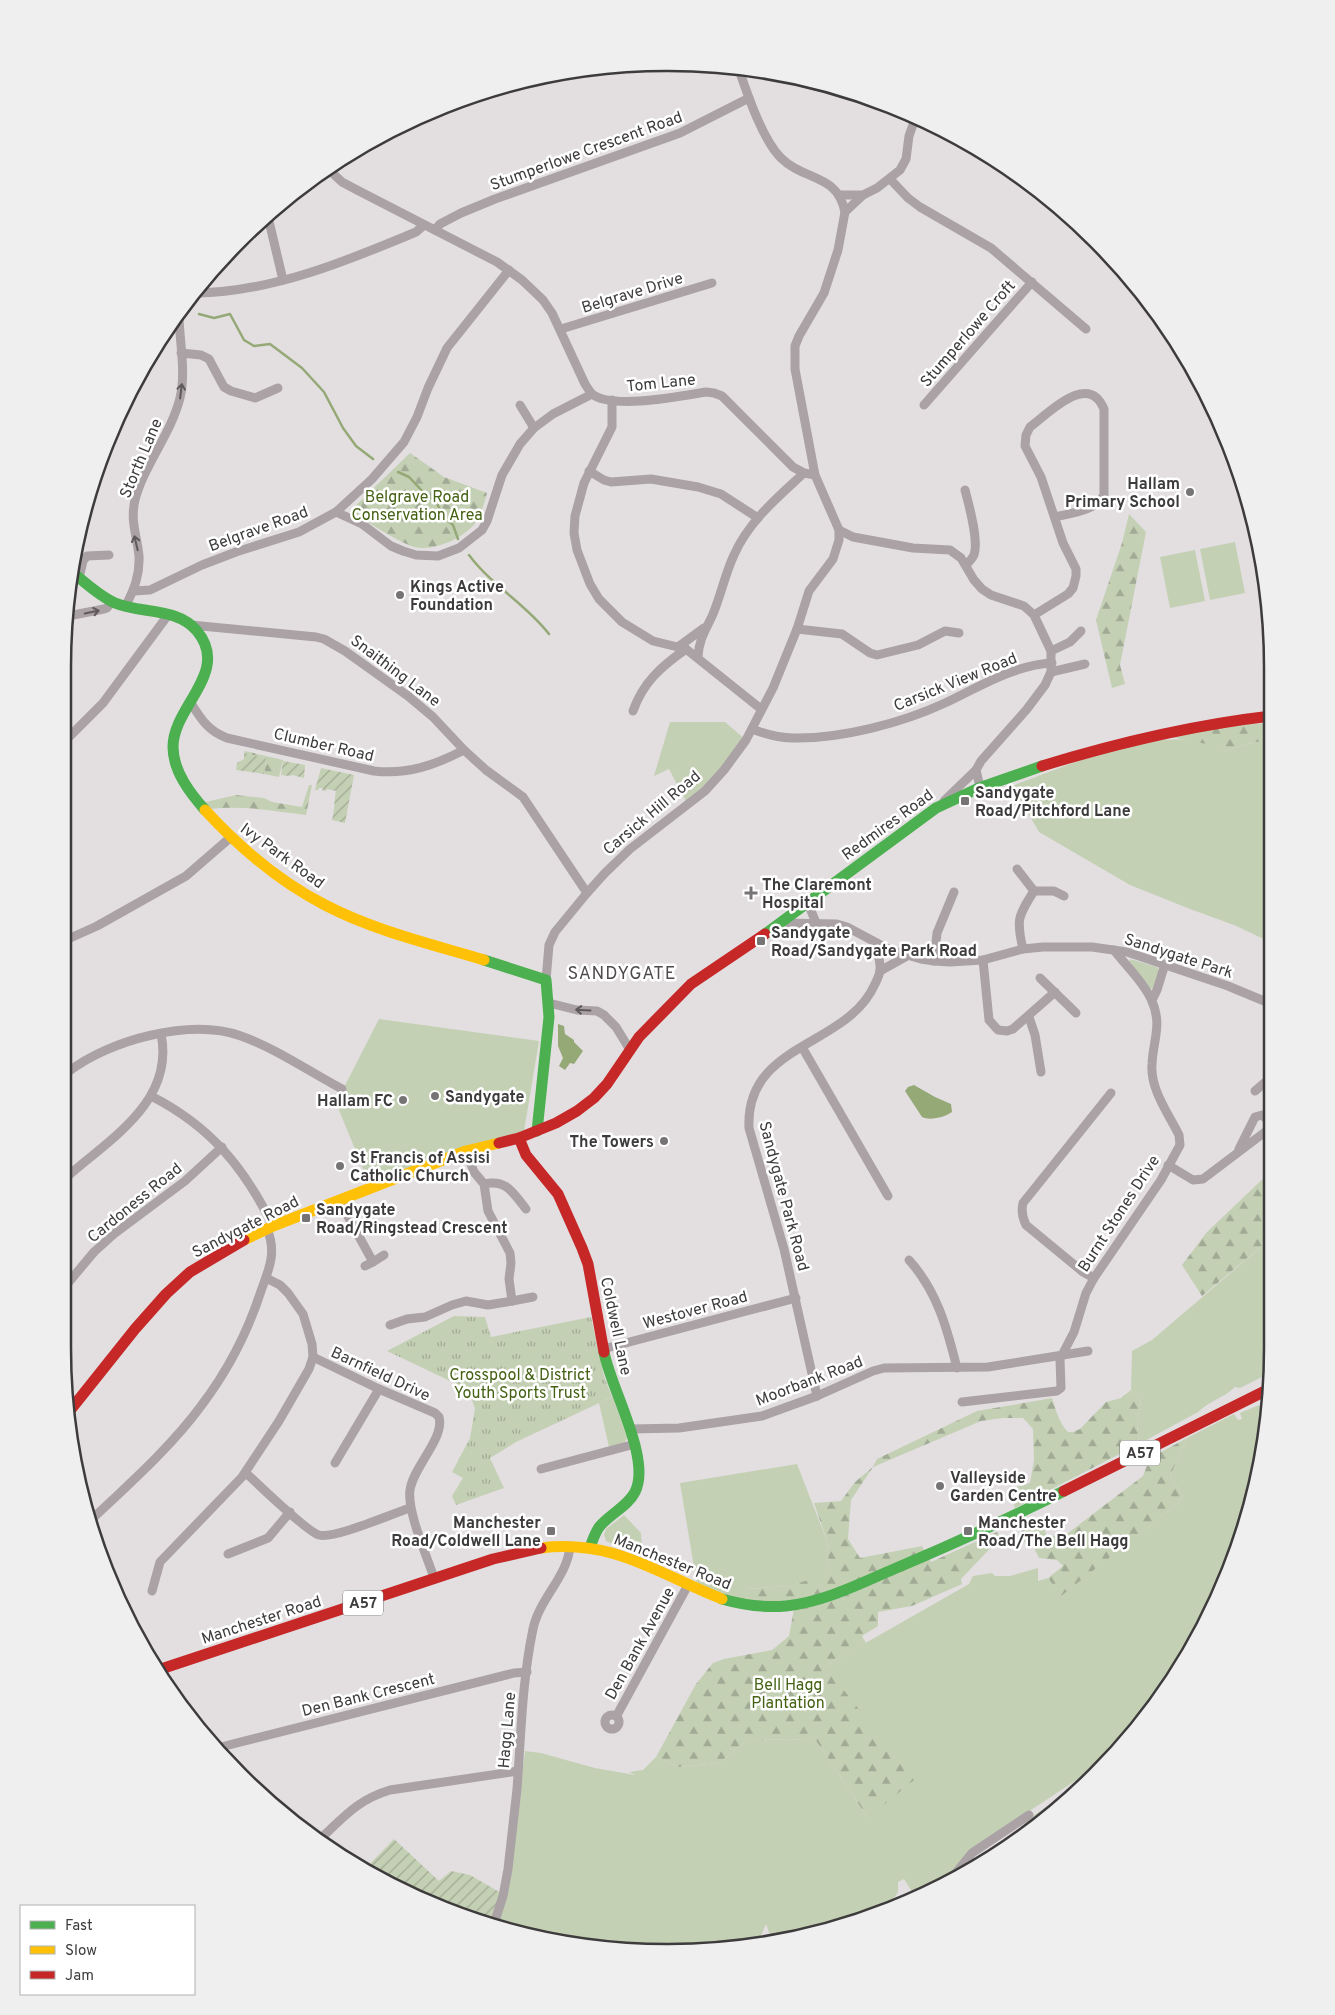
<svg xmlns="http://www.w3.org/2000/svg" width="1335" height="2015" font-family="Overpass,sans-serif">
<defs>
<pattern id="forest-firs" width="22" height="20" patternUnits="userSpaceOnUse" patternTransform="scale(1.25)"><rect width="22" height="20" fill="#c4d0b4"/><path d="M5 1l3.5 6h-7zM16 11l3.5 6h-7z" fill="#a0aa94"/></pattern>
<pattern id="park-tufts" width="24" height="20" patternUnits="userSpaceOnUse" patternTransform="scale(1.25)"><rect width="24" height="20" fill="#c4d0b4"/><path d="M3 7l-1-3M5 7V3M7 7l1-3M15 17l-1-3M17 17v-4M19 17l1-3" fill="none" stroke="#a0aa94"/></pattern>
<pattern id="garden-furrows" width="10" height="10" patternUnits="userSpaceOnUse" patternTransform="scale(1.25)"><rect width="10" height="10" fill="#c4d0b4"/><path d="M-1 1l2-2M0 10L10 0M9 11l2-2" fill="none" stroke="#a0aa94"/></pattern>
</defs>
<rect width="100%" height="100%" fill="#e3dfe1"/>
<g fill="#c4d0b4">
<polygon points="1235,542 1245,593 1210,600 1200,549"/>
<polygon points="1195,550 1205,601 1170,608 1160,557"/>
<polygon points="670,722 725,722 746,740 688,805 669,769 654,776"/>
<path d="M1271,739L1270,942L1234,925L1190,909L1130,885L1039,832L1012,786C1063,767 1158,725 1212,744C1216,746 1221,750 1225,752L1239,746Z"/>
<path d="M1130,959L1157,967L1159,970L1154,988L1150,989C1142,981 1137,971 1129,963Z"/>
<polygon points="379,1019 539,1041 524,1131 369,1183 336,1103"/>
<path d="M1268,1241V1374L1240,1388L1235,1387C1224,1398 1209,1401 1198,1412L1139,1444L1137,1423L1141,1401L1131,1390L1132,1351L1152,1340Z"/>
<polygon points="613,1397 627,1438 625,1442 609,1447 599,1403"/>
<polygon points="1259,1405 1267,1417 1267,1427 1240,1542 1210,1615 1122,1747 1114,1755 968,1852 944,1882 914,1895 904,1879 898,1882 898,1892 890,1905 824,1932 767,1941 770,1935 766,1924 758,1943 707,1951 628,1951 549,1941 497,1925 507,1898 525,1751 541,1753 595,1768 635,1775 629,1772 643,1770 656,1757 678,1767 719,1763 748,1740 815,1739 868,1818 825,1666 969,1584 973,1576 992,1573 995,1576 1010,1576 1038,1568 1038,1581 1048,1578 1061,1595 1177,1504 1183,1496 1170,1476 1187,1438 1234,1414 1238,1420 1242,1419 1240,1413"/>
<polygon points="797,1464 827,1541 829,1565 823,1576 790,1586 745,1589 745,1601 697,1585 680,1483"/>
<polygon points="624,1515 641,1533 643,1558 606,1541 604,1535 606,1529"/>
<polygon points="1090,1778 1066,1803 1027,1831 1024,1822"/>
</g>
<g fill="url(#forest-firs)">
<path d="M410,453L444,477L487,493C485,500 483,508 480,515C472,536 432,554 411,546C390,537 370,523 350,511Z"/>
<polygon points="1129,514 1146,532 1120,665 1125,684 1112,688 1096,620 1122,543"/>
<polygon points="1271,723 1271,739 1239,746 1225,752 1212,745 1171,737 1231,725"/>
<polygon points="245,751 283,760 279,777 264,774 266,758 244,753"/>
<path d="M309,785H312L306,815C273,811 242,805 209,809L206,806V802L236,795L264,798L272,802L302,807Z"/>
<polygon points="1269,1173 1268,1241 1202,1296 1182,1265 1207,1232"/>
<path d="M1131,1390L1141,1401L1137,1423L1139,1444L1015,1508L1010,1489L1030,1483L1034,1460L1033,1429L1023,1418H1003L981,1421L873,1467L851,1500L848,1539L860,1558L922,1546L931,1562L997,1532L1000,1538L961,1579L962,1584L912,1606L878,1612V1626L862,1636L866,1643L825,1666L914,1780L868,1818L815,1739L748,1740L719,1763L678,1767L656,1757L696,1684L713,1663L724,1659L772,1650L789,1636L795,1603L745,1601V1589L790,1586L823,1575L829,1565L827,1541L814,1503L841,1501L855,1482L873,1467L877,1459L977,1411L1052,1398C1056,1410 1059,1423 1068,1432H1073L1080,1429L1106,1402L1121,1398Z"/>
<polygon points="1187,1438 1170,1476 1183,1496 1177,1504 1061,1596 1048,1578 1063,1566 1057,1560 1039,1558 1031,1542 1026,1545 1020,1533 1024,1528 1044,1528 1047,1537 1068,1533 1143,1476 1150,1458"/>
</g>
<polygon fill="url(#park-tufts)" points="454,1316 485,1317 491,1337 591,1317 604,1376 612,1397 516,1442 490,1458 504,1488 456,1505 452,1496 463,1478 452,1472 470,1438 475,1409 469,1390 387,1351"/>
<g fill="url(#garden-furrows)">
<polygon points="244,753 266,758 264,774 236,770 237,763 244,759"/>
<polygon points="283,761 305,765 304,778 292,775 290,776 281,775"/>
<path d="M321,768L354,775L345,823L332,820C335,809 334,800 336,791L327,789L326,791L322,790L323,788H319L318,790H315Z"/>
<polygon points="394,1839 439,1881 451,1871 470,1875 501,1893 492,1923 436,1907 367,1867"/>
</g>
<g fill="#95a977">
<polygon points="558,1024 564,1026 565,1034 574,1040 574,1042 583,1051 574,1064 570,1063 565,1070 559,1066 563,1058 558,1046"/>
<path d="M914,1085L935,1097L951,1104L952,1112C945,1117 930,1121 922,1117L905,1091L908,1087Z"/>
</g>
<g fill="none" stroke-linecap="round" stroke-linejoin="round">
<g stroke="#95a977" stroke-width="2.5">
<polyline points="199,314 214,318 230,314 244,340 254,346 270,344 302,368 324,392 343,428 356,446 373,459"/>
<polyline points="398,472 409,477 425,494 436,501 443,517 453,525 458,539"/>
<path d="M469,555C492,586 526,604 549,634"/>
</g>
<g stroke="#aba2a6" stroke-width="9">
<path d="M738,67C747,93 762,139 781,158C804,181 837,173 845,212"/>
<path d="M328,169L342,182L357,190L497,262L522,280L543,300L552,313L585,384C587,387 590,392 592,394C612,410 681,396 706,392L714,393L722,396L793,467L804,473L815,475L839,530L853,537L913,548L950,550L961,558L974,580L982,589L991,595L1024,606L1034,615L1051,651V672L1045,685L1027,709L981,761L976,770L980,787"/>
<polyline points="890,179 908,198 920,207 991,248 1086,329"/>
<polyline points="840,195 863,195 877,188 900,170 906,159 909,136 915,119"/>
<polyline points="268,217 283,280"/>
<polyline points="435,230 440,224 461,213 495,199 680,133 749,98"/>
<path d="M196,293C272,292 347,261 416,232L424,225"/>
<polyline points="561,329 712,283"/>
<polyline points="181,353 201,355 209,359 224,387 231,391 255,398 278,388"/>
<polyline points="612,400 612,427 584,483 575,516 574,533 577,550 590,584 599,599 622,622 653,641 686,649 761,709"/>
<polyline points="520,405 534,428"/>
<polyline points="924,405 1032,282"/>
<polyline points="589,471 604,480 611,482 651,479 698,487 721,494 758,518"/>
<polyline points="815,475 795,369 795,346 799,336 824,293 838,250 845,212 863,195"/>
<path d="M965,490C969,505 979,541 974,555C972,559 969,562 966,565"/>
<polyline points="336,512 362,524 391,546 403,551 416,555 438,556 459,548 482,530 487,521 502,475 520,444 534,428 553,414 592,394"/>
<polyline points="79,578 83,561 87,556 109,555"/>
<polyline points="134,591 150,590 202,565 236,552 299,532 336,512 372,479 404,442 417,417 428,388 447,348 509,270"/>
<path d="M125,607C134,590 140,575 139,556C137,536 130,521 135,500C144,465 171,434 180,398C186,373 180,344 179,318"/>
<path d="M1034,615L1068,594L1073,588L1076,576V569L1063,543L1041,477L1025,446L1026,435L1030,427C1049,413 1088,371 1104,409V495C1095,511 1072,513 1055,517"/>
<polyline points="68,616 104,609 107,608 112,601"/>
<polyline points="191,625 316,637 324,639 345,651 408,696 433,717 464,750 486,770 523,797 587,893"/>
<polyline points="797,629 842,634 870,653 877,655 918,645 945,631 959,633"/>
<polyline points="678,647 704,628"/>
<polyline points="1051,651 1070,642 1081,631"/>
<path d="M698,657C699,638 706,630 713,614C721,595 725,574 734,555C749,521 777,498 804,473"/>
<polyline points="1051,672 1085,664"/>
<path d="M191,703C201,719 208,731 227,738L374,771C407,775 435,765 464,750"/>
<path d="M633,711C643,682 662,666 686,649"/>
<path d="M752,729C765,734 779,738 793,738C841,739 902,723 945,703C979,687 1014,665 1052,663"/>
<polyline points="68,738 103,703 168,615"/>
<polyline points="944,801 976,770"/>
<path d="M1017,869L1034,891C1018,916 1016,920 1023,949"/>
<polyline points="1034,891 1054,891 1064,896"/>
<polyline points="808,903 816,923"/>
<polyline points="782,923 837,924 847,927 890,950 921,959 934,961 950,962 983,960 1023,949 1043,947 1092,947 1127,952 1228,986 1269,1003"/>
<polyline points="68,939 97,926 186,876 231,837"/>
<polyline points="983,960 989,1020 998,1030 1007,1031 1013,1029 1055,992"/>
<polyline points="934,961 937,933 954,892"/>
<polyline points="880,971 907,956"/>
<polyline points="1040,978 1076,1013"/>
<polyline points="546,980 549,945 555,932 587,893 605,873 630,849 705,791 724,770 746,740 773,688 797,629 809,591 833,559 839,540 839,530"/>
<polyline points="1152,1000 1157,990 1165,964"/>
<polyline points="549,1003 577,1010 597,1011 604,1015 616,1027 630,1050"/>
<polyline points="1029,1017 1035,1035 1041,1072"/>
<polyline points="802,1047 888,1196"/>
<path d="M68,1072C109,1040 190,1018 241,1036C275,1048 310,1072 342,1089"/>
<polyline points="1255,1091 1269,1079"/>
<path d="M151,1096C210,1126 244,1167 273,1226"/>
<polyline points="1239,1149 1255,1117 1262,1115 1269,1121"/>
<polyline points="1168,1165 1193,1180 1203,1179 1269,1129"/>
<path d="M68,1176C110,1139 175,1101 161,1034"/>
<path d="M484,1184C507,1179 513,1193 526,1209"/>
<polyline points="339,1200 373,1262 365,1266"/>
<path d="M909,1260C937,1291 947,1328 957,1368"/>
<polyline points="373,1262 384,1255"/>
<path d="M1094,1278L1083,1272L1026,1225C1022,1217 1021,1211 1023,1203L1111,1093"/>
<polyline points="68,1283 94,1252 114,1234 185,1181 222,1147"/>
<polyline points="512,1301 533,1297"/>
<polyline points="390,1325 407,1319 425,1317 452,1305 466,1301 488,1305 512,1301 509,1279 511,1263 510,1253 488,1211 484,1184 474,1172 466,1151"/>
<polyline points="603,1349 796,1298"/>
<path d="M313,1357L379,1389L435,1413L439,1417C445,1438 413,1467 410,1490C407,1512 427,1556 434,1578"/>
<path d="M817,1396L784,1249L749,1128C745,1042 847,1048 875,984C877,980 880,974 880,970C881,961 877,952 875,944"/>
<path d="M962,1402L1057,1391L1061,1388L1060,1359L1074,1332L1086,1293L1094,1278L1161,1180L1180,1145L1179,1135C1168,1113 1150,1089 1152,1064C1153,1040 1163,1024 1151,999C1143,981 1126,966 1114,950"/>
<polyline points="631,1429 679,1428 762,1416 817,1396 873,1371 884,1368 988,1367 1088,1351"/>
<polyline points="335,1463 379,1389"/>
<polyline points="541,1469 635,1444"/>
<path d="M246,1473C258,1484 307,1532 319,1535C335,1539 391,1514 410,1508"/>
<path d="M90,1521C127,1486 171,1447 201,1406C227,1372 248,1331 261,1291C269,1269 277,1252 267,1229"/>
<polyline points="228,1554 268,1538 290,1512"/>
<polyline points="152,1591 160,1562 242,1477 279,1421 309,1369 313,1357 312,1344 303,1314 288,1293 280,1285 266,1278"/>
<circle cx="612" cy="1722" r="7"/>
<polyline points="617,1715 688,1585"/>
<polyline points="217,1748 514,1673 527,1672"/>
<path d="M320,1839C344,1817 357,1800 390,1790L518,1771"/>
<polyline points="950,1880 972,1853 1029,1815"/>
<path d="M494,1924L503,1896L508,1869C511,1842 514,1816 517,1789C521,1736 522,1681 533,1629C539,1599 568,1576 570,1546"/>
</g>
<g stroke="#4caf50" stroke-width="11">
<path d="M72,572C86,583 99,596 115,603C141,614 177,607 197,631C231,672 173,706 173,747C173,771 190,793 205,810"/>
<polyline points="765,934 936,808 979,788 1042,766"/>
<polyline points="484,960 546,980 549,1017 537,1131"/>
<path d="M590,1547C593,1540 595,1532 600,1526C610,1514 628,1506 635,1492C652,1459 610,1387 604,1352"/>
<path d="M722,1599C743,1605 764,1608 786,1606C824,1602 859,1584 894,1569C951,1545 1008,1519 1064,1491"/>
</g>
<g stroke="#ffc107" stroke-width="11">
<path d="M205,810C239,847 280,882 325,905C375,931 431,944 484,960"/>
<polyline points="244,1240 273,1226 466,1151 499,1143"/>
<path d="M541,1548C614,1539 658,1574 722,1599"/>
</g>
<g stroke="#c62828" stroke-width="11">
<path d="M1042,766C1117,743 1193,725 1271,716"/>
<polyline points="519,1138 526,1155 558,1194 582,1248 588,1264 604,1352"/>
<polyline points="499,1143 519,1138 556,1123 577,1111 594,1098 607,1084 639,1037 691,984 765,934"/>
<polyline points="68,1413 135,1329 166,1294 190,1272 244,1240"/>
<polyline points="1064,1491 1267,1390"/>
<polyline points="158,1670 493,1559 541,1548"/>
</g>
</g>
<defs><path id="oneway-shaft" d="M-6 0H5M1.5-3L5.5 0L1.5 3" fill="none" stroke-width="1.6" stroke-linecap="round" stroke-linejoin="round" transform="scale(1.25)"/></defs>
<g stroke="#5e5a5c">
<use href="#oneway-shaft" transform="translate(181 391) rotate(-83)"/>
<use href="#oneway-shaft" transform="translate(136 543) rotate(-103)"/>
<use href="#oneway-shaft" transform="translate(92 612) rotate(-12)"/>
<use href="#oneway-shaft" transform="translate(583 1010) rotate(-177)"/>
</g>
<g fill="#777476" stroke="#fff" stroke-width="2">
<circle cx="1190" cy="492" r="5"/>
<circle cx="400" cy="595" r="5"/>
<rect x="960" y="796" width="10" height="10" rx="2.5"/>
<path d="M748.5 885.5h5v5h5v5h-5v5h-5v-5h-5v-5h5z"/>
<rect x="756" y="936" width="10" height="10" rx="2.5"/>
<circle cx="435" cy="1096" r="5"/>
<circle cx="403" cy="1100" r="5"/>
<circle cx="664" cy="1141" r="5"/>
<circle cx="340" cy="1166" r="5"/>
<rect x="301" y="1213" width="10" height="10" rx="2.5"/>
<circle cx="940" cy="1486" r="5"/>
<rect x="546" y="1526" width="10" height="10" rx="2.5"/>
<rect x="963" y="1526" width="10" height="10" rx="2.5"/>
</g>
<g text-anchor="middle" stroke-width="5" stroke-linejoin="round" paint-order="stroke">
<g fill="#fff" stroke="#777676" stroke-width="1">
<rect x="1120" y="1440.5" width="40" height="25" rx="4"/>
<rect x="343" y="1590.5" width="40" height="25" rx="4"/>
</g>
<g font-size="15" font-weight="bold" fill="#3d3b3c">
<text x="1140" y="1458">A57</text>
<text x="363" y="1608">A57</text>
</g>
<g font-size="16" fill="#3d3b3c" stroke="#fff">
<text transform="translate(586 150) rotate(-20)" y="6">Stumperlowe Crescent Road</text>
<text transform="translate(632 292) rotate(-17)" y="6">Belgrave Drive</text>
<text transform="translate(967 333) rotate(-49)" y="6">Stumperlowe Croft</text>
<text transform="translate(661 382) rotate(-6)" y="6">Tom Lane</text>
<text transform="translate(140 458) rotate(-67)" y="6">Storth Lane</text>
<text transform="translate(258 528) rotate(-20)" y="6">Belgrave Road</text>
<text transform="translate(396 670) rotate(37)" y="6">Snaithing Lane</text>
<text transform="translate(955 681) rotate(-22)" y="6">Carsick View Road</text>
<text transform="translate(324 744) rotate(13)" y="6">Clumber Road</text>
<text transform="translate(651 812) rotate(-40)" y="6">Carsick Hill Road</text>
<text transform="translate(887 824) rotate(-36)" y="6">Redmires Road</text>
<text transform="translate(283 855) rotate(36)" y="6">Ivy Park Road</text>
<text transform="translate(1179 955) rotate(18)" y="6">Sandygate Park</text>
<text transform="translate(785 1196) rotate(75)" y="6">Sandygate Park Road</text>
<text transform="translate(134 1202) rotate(-39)" y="6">Cardoness Road</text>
<text transform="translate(1118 1213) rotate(-57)" y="6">Burnt Stones Drive</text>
<text transform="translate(245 1226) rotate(-27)" y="6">Sandygate Road</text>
<text transform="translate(695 1309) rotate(-15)" y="6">Westover Road</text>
<text transform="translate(617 1326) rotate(78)" y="6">Coldwell Lane</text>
<text transform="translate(381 1373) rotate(25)" y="6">Barnfield Drive</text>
<text transform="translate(809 1380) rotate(-21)" y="6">Moorbank Road</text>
<text transform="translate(673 1561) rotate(22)" y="6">Manchester Road</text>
<text transform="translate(261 1619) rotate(-18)" y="6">Manchester Road</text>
<text transform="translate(639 1643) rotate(-61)" y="6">Den Bank Avenue</text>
<text transform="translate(368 1694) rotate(-14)" y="6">Den Bank Crescent</text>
<text transform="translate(506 1730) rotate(-85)" y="6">Hagg Lane</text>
</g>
<g font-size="16" font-weight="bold" fill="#3d3b3c" stroke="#fff" text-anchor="start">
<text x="1180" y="489" text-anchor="end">Hallam<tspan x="1180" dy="18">Primary School</tspan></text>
<text x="410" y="592">Kings Active<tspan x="410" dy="18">Foundation</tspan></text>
<text x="975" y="798">Sandygate<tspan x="975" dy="18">Road/Pitchford Lane</tspan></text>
<text x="762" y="890">The Claremont<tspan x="762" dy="18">Hospital</tspan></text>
<text x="771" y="938">Sandygate<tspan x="771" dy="18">Road/Sandygate Park Road</tspan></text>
<text x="445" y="1102">Sandygate</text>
<text x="393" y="1106" text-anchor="end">Hallam FC</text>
<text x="654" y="1147" text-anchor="end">The Towers</text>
<text x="350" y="1163">St Francis of Assisi<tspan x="350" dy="18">Catholic Church</tspan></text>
<text x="316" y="1215">Sandygate<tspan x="316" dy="18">Road/Ringstead Crescent</tspan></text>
<text x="950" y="1483">Valleyside<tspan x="950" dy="18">Garden Centre</tspan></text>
<text x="541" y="1528" text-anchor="end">Manchester<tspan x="541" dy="18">Road/Coldwell Lane</tspan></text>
<text x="978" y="1528">Manchester<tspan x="978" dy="18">Road/The Bell Hagg</tspan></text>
</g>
<g font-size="16" fill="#446114" stroke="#fff">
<text x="417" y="502">Belgrave Road<tspan x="417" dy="18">Conservation Area</tspan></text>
<text x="520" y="1380">Crosspool &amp; District<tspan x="520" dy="18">Youth Sports Trust</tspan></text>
<text x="788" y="1690">Bell Hagg<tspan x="788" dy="18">Plantation</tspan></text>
</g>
<g font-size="18" letter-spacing="1" fill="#4f4b4d" stroke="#fff">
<text x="622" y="979">SANDYGATE</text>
</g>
</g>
<path d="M0 0H1335V2015H0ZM667 71H668A596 596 0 0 1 1264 667V1348A596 596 0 0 1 668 1944H667A596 596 0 0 1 71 1348V667A596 596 0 0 1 667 71Z" fill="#efefef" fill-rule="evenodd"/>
<path fill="none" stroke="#3d3b3c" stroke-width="2.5" d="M667 71H668A596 596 0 0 1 1264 667V1348A596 596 0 0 1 668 1944H667A596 596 0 0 1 71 1348V667A596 596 0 0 1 667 71Z"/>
<rect x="20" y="1905" width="175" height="90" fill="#ffffff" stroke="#b1b1b1"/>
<rect x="30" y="1921" width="25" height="8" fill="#4caf50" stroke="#b1b1b1"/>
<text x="65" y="1930" font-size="15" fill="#3d3b3c">Fast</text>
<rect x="30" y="1946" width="25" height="8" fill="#ffc107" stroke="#b1b1b1"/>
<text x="65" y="1955" font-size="15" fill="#3d3b3c">Slow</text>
<rect x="30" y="1971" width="25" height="8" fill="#c62828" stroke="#b1b1b1"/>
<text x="65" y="1980" font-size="15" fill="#3d3b3c">Jam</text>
</svg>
